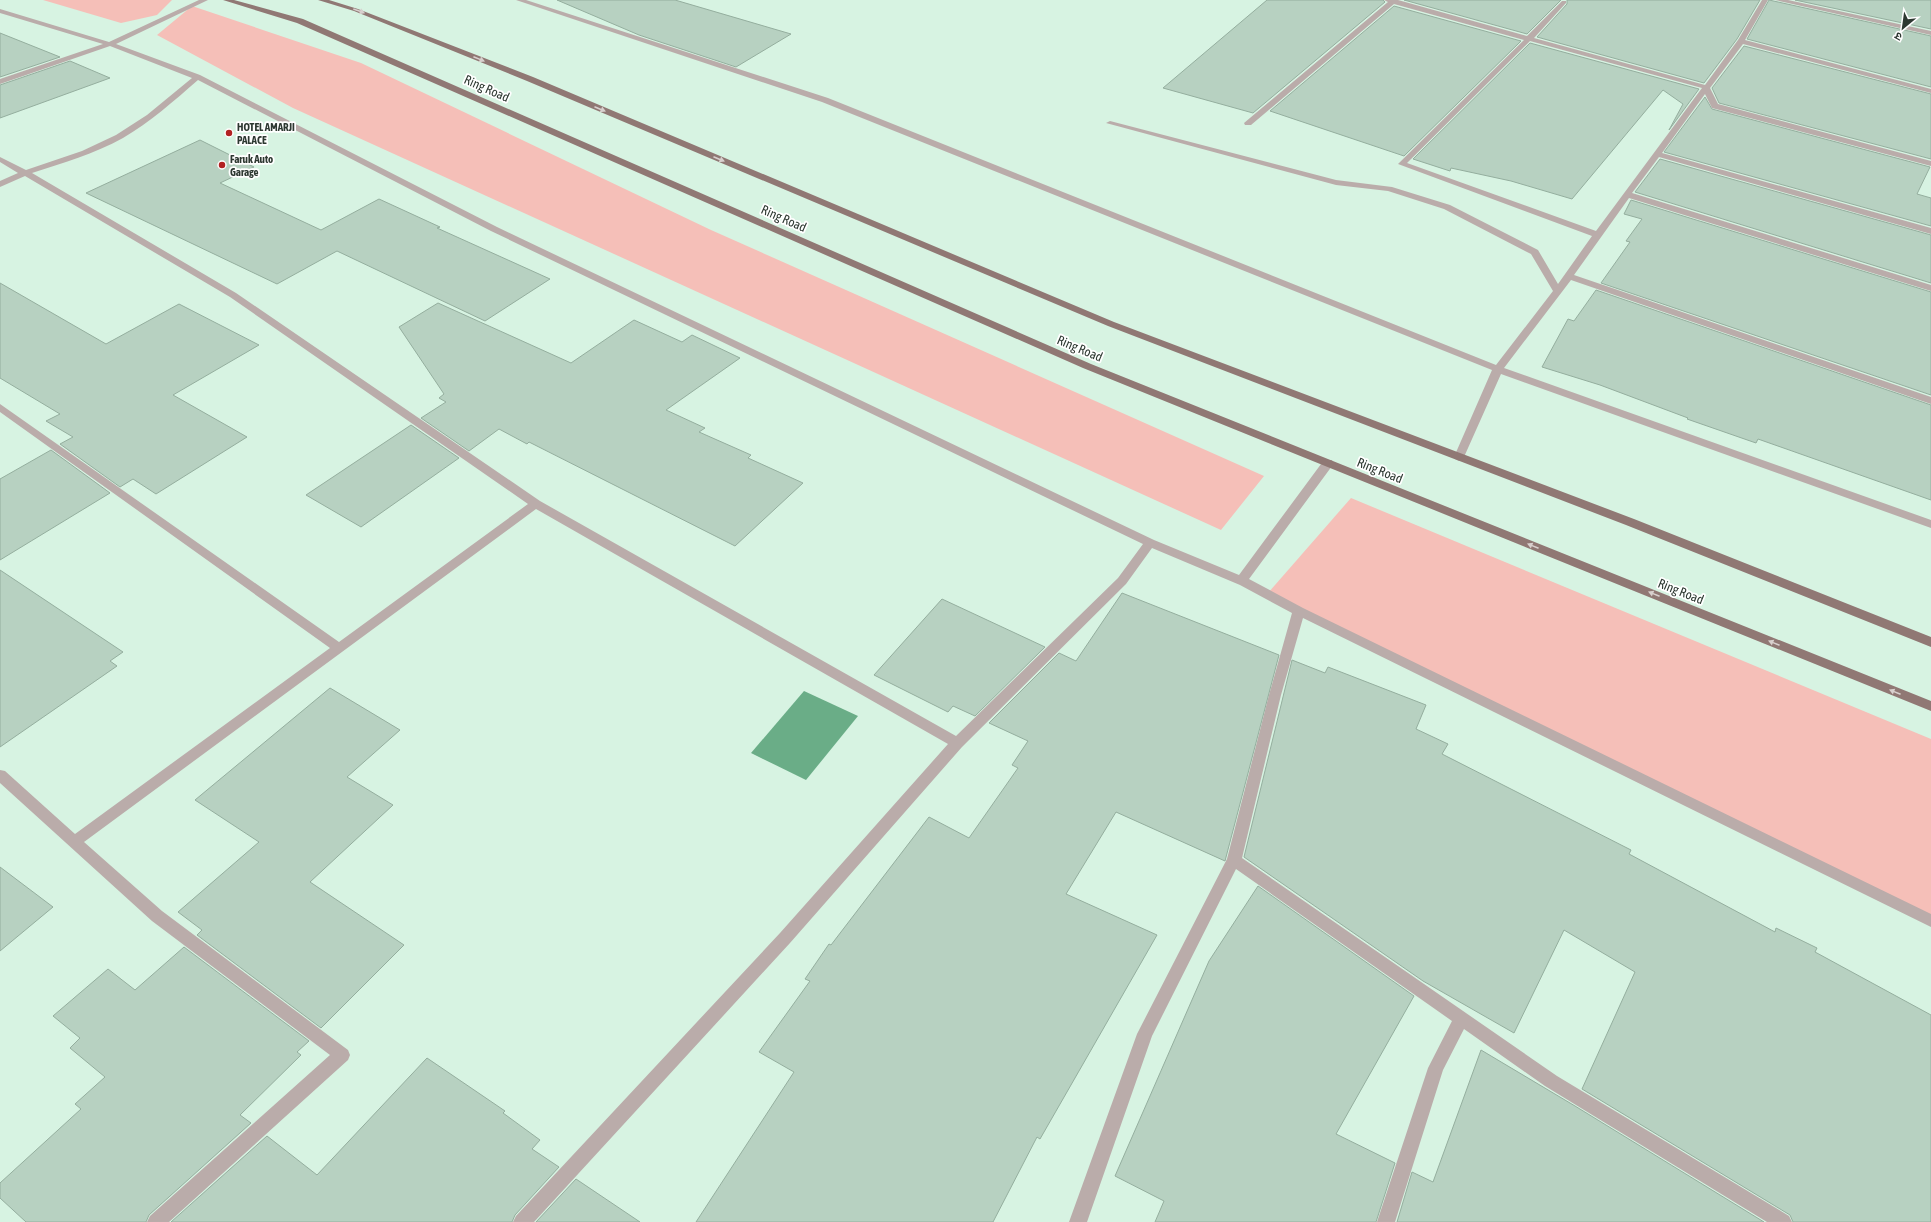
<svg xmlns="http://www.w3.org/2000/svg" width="1931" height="1222" font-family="'Asap Condensed','Noto Sans Devanagari',sans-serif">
<rect width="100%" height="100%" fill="#d7f3e2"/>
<g fill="#f5bfb8">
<polygon points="43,0 172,0 157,15 121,23"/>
<polygon points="192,6 361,63 711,230 1264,476 1221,530 293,108 157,35"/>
<polygon points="1351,498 1931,739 1931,921 1268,593"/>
</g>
<polygon fill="#6aad87" points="804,691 858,716 806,780 751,753"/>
<g fill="#b7d1c1" stroke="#94ae9e">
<polygon points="557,0 675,0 791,34 736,67 639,35"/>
<polygon points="1267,0 1383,0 1385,2 1253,113 1163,88"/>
<polygon points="1404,0 1561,0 1527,34"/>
<polygon points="1567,0 1760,0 1737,39 1704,83 1537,37 1567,4"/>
<polygon points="1769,0 1931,36 1931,87 1747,39"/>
<polygon points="1795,0 1931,0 1931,29"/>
<polygon points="1394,6 1521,41 1404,156 1270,111"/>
<polygon points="0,33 60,57 0,77"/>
<polygon points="1530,43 1699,89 1669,130 1683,104 1663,90 1572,199 1511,181 1451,168 1450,171 1413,159"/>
<polygon points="1744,46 1931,94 1931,159 1719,103 1712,88"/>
<polygon points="70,61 110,78 0,118 0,85"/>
<polygon points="1705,97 1712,109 1930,167 1917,194 1931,198 1931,226 1664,152"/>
<polygon points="200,140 254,167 220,183 321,230 379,199 440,227 437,228 550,279 485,321 337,251 277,284 86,193"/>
<polygon points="1660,159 1931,235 1931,283 1635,192"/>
<polygon points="1631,200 1931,292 1931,395 1601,283 1630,242 1626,241 1642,219 1624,214"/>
<polygon points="0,283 106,344 179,304 259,345 173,395 247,437 156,494 133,479 120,487 60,444 73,437 46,421 60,414 0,378"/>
<polygon points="1596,290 1931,405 1931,500 1758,439 1756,443 1687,419 1688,418 1600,385 1542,367 1568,319 1574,321"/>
<polygon points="438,303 571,363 634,320 682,342 692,335 740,358 666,410 705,428 699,432 751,455 748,458 803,483 735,546 529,442 527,444 499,429 469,451 421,418 446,402 439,398 444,394 399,327"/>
<polygon points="411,425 459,458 361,527 306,495"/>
<polygon points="51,450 110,493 0,560 0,479"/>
<polygon points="0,570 123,652 110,661 117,666 0,747"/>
<polygon points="1122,593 1279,655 1225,861 1116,812 1066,894 1157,935 1040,1139 1037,1137 993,1222 696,1222 794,1072 759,1052 810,981 805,979 829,944 831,945 929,817 969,838 1018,768 1012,765 1028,741 989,723 1059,653 1076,661"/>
<polygon points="942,599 1045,647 975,716 953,706 948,712 874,675"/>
<polygon points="1292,660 1325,673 1328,667 1426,705 1416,729 1448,744 1442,754 1631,850 1629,854 1775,932 1776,928 1817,948 1815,952 1931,1015 1931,1222 1793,1222 1790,1215 1582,1089 1635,972 1564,930 1514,1033 1423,981 1244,857"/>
<polygon points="330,688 400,730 347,777 393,805 310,882 404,945 321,1028 197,935 202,930 178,912 259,842 195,800"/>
<polygon points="0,867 53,907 0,951"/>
<polygon points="1258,886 1414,996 1336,1134 1395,1163 1376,1222 1155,1222 1164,1201 1115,1176 1209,961"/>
<polygon points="184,947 309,1041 297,1052 301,1055 240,1115 251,1123 149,1215 146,1222 26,1222 0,1198 0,1183 81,1109 75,1104 105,1077 70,1048 80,1038 53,1016 108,969 135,990"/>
<polygon points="1481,1050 1575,1106 1764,1222 1397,1222 1412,1172 1433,1182"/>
<polygon points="427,1058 505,1111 503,1113 540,1140 532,1149 559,1167 515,1215 512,1222 171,1222 267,1136 317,1175"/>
<polygon points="576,1179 640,1222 536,1222"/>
</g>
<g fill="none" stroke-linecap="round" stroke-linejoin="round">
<g fill="#baacaa" fill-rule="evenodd">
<path d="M199,0H208L116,44L200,75L497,227L1154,540L1239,575L1324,460H1332L1333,463L1332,466L1249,579L1303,608L1931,914V927L1303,618L1281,695L1242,858L1557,1076L1789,1216L1792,1222H1767L1545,1086L1464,1029L1443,1070L1395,1222H1377L1428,1068L1452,1021L1236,869L1152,1036L1087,1222H1069L1137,1034L1227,859L1269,695L1292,613L1240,585L1152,548L1126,584L962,747L790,943L534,1222H513L516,1216L780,933L948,744L536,509L84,842L162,911L348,1050L350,1055L348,1060L169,1222H147L150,1216L330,1055L152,921L0,783V770L5,771L75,834L330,648L0,412V404L339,642L528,504L230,297L25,176L0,187V181L18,173L0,162V157L26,170L82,151L116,135L147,115L192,78L110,46L0,84V79L103,44L0,13V9L109,42ZM198,80L491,231L1143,544L1118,578L956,736L540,501L236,293L32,173C63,163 94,154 123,138C150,122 174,101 198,80Z"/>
<path d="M516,0H526L828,98L1496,365L1553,291L1531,254L1444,209L1388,191L1336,185L1106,123L1110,121L1336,180L1392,187L1450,205L1538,250L1558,284L1592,236L1398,164L1524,40L1394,4L1251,125H1245L1244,123L1388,2L1384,0H1398L1527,36L1562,1H1566V3L1534,38L1705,85L1738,40L1762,0H1768L1745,40L1931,89V93L1743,44L1710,88L1718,104L1931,161V166L1712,108L1705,94L1662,153L1931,228V234L1659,157L1632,193L1931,285V291L1629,198L1574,275L1931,397V404L1571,280L1504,368L1931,520V528L1501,374L1464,457L1459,461L1455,459L1454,457L1492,370L822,102ZM1530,41L1702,88L1596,231L1407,163Z"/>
<polygon points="1775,0 1788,0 1931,31 1931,35"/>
</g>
<g fill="#907874" fill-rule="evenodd">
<polygon points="223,0 234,0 303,19 1091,364 1931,701 1931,711 1083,368 297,23"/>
<polygon points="318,0 329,0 358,9 533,77 1114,322 1634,519 1931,637 1931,647 1626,525 1108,326 527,81 354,11"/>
</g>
</g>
<defs><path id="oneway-solid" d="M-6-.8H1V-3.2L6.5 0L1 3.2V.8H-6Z"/></defs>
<g fill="#d8d0ce">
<use href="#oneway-solid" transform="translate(359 11) rotate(20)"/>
<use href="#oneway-solid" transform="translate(479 59) rotate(22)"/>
<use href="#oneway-solid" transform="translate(600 109) rotate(23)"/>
<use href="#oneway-solid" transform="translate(719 159) rotate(23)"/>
<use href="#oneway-solid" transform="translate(1533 546) rotate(-158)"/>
<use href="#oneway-solid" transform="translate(1654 594) rotate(-158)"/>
<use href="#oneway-solid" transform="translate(1774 643) rotate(-158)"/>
<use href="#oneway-solid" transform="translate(1895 692) rotate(-158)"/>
</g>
<g fill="#b22122" stroke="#fff" stroke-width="1.5">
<circle cx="229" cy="133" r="4"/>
<circle cx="222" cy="165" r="4"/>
</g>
<g text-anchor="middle" stroke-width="3.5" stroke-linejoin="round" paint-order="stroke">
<g font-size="11" font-weight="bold" fill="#2d3831" stroke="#fff" text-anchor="start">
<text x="237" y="131">HOTEL AMARJI<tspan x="237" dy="13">PALACE</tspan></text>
<text x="230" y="163">Faruk Auto<tspan x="230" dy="13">Garage</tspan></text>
</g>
<g font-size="13" fill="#2d3831" stroke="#fff">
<text transform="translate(487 88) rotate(24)" y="5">Ring Road</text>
<text transform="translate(784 218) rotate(24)" y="5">Ring Road</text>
<text transform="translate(1080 348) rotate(23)" y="5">Ring Road</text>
<text transform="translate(1380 470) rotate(22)" y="5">Ring Road</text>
<text transform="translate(1681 591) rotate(22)" y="5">Ring Road</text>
</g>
</g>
<g transform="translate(1903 28) rotate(209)" stroke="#ffffff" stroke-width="3" paint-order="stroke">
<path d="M0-3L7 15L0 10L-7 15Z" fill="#2d3831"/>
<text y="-6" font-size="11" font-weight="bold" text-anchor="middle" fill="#2d3831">उ</text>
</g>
</svg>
